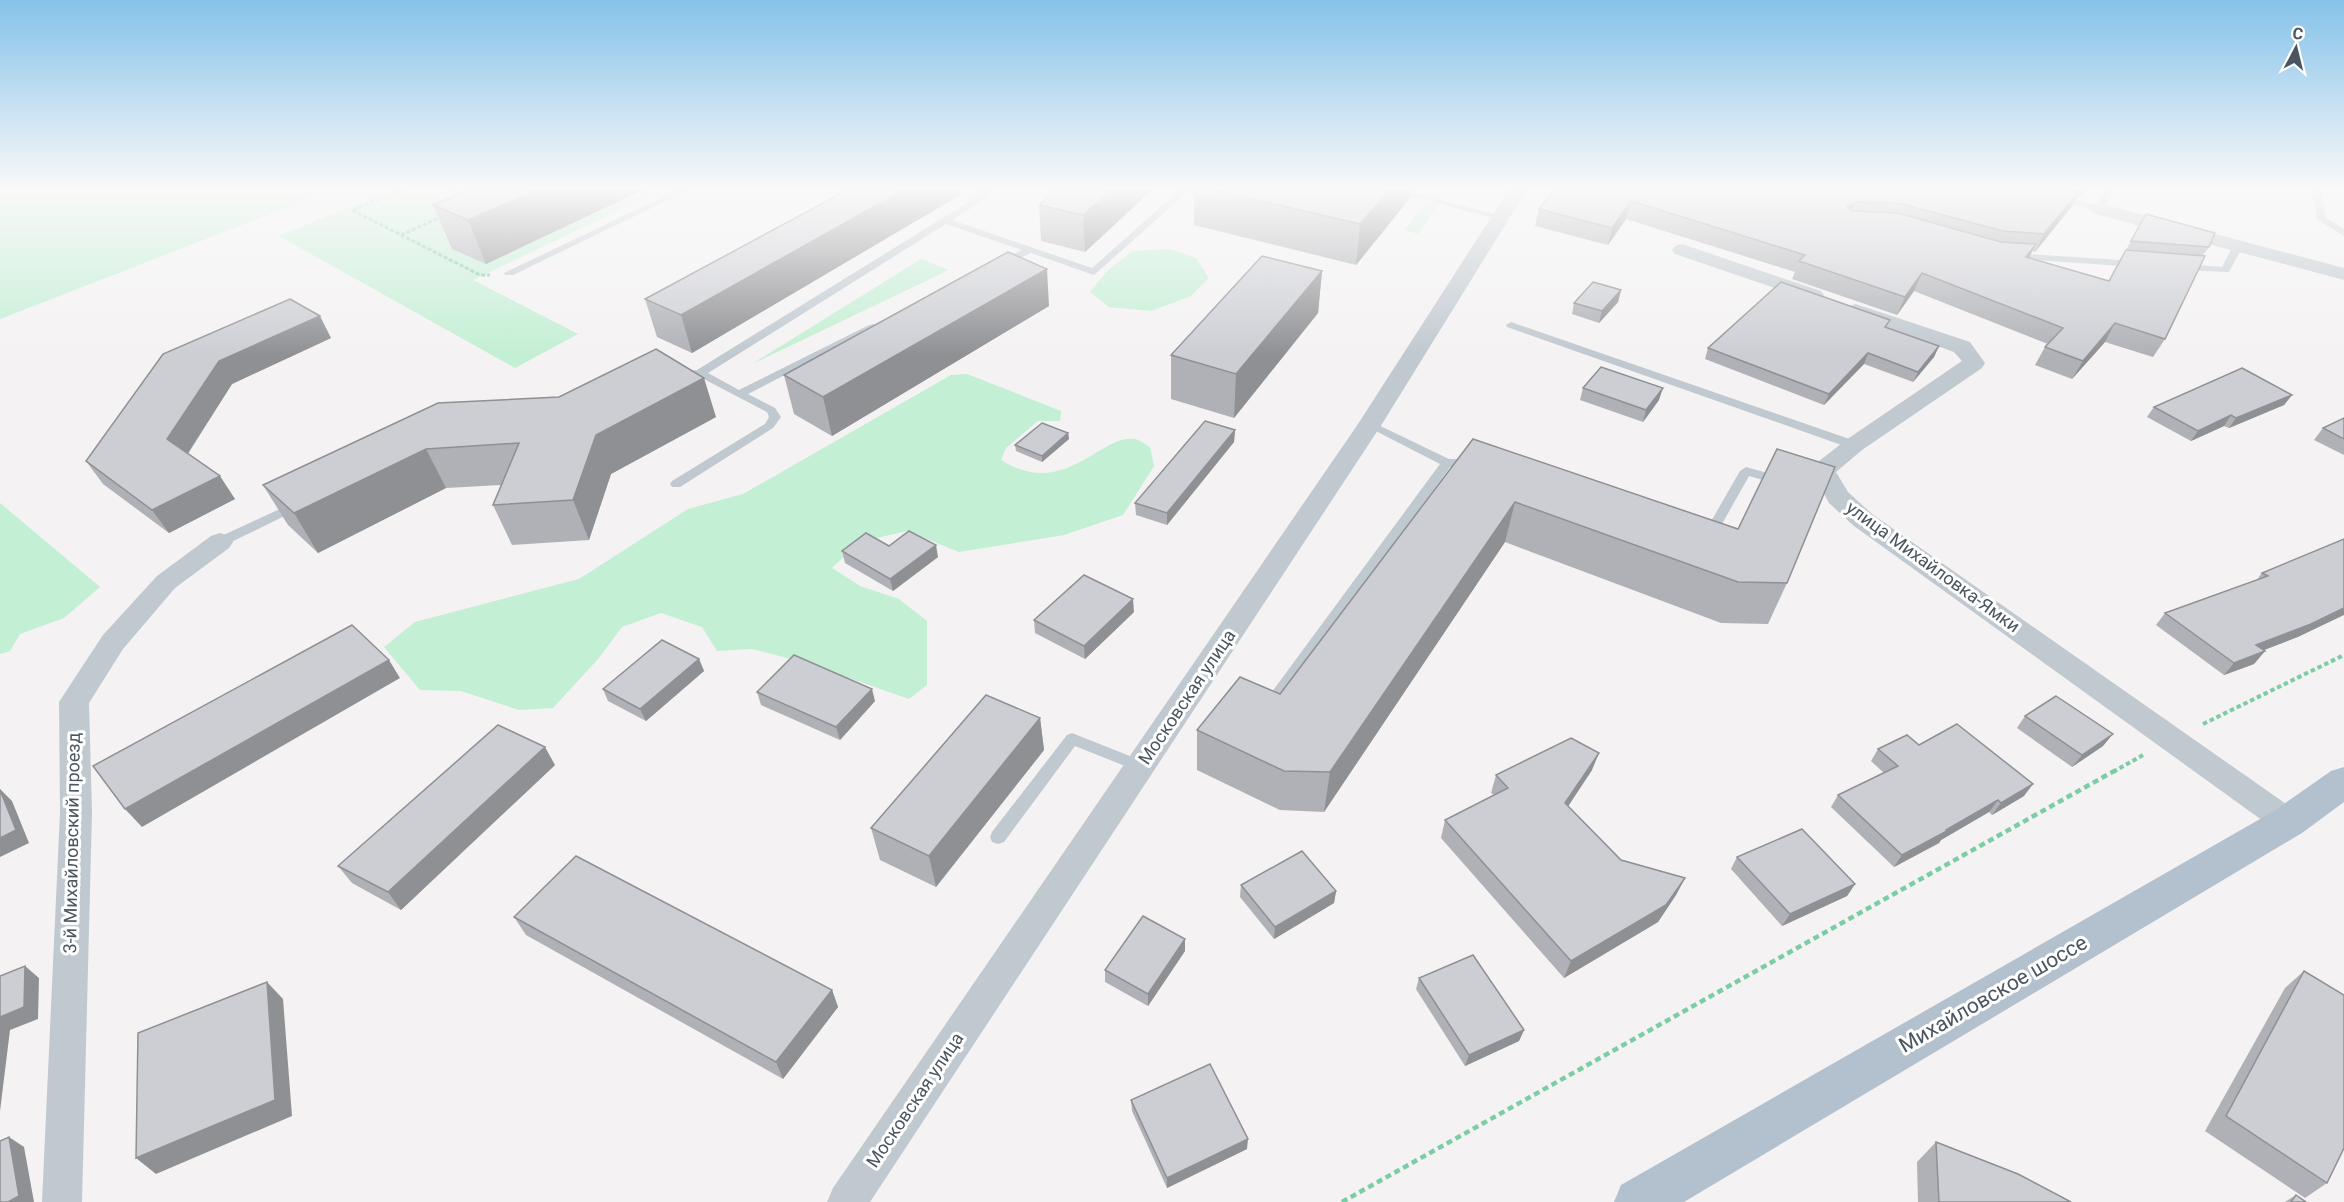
<svg xmlns="http://www.w3.org/2000/svg" width="2344" height="1202" font-family="Roboto,sans-serif">
<rect width="100%" height="100%" fill="#f4f2f2"/>
<g fill="#c3efd4">
<polygon points="0,188 337,188 0,319"/>
<polygon points="395,188 584,188 452,248 486,264 647,188 666,188 473,280 578,334 515,368 279,236"/>
<polygon points="1427,202 1440,204 1418,234 1404,230"/>
<polygon points="1170,249 1196,258 1209,278 1191,296 1151,311 1109,307 1090,292 1107,271 1132,251"/>
<polygon points="921,259 949,270 752,364"/>
<path d="M967,374L1061,411L1060,421H1038L1006,448L1001,460C1038,483 1064,473 1099,451C1109,445 1122,437 1134,439C1139,439 1146,445 1150,447L1154,466L1123,515L1064,535L959,552L907,531L859,542L832,568L860,586L899,599L927,621V685L909,699L806,663L752,649L717,651L702,627L661,613L622,627L598,659L553,708L519,710L461,691L420,690L384,647L415,622L579,579L688,509L743,494L951,375Z"/>
<polygon points="0,503 100,587 64,618 20,634 10,651 0,654"/>
</g>
<g fill="none" stroke-linecap="round" stroke-linejoin="round">
<g stroke="#7bcda5" stroke-width="3" stroke-dasharray="4 2" stroke-linecap="butt">
<polyline points="407,188 352,210 480,275 490,275"/>
<polyline points="443,188 462,196"/>
<polyline points="401,235 441,217"/>
</g>
<g stroke="#7bcda5" stroke-width="4" stroke-dasharray="4.5 3" stroke-linecap="butt">
<polyline points="2203,724 2344,655"/>
<polyline points="2113,772 2143,755"/>
</g>
<polyline stroke="#7bcda5" stroke-width="4.5" stroke-dasharray="6 4" stroke-linecap="butt" points="1342,1202 2116,770"/>
<g fill="#c0c9d0" fill-rule="evenodd">
<polygon points="682,188 693,188 513,275 505,275 504,273"/>
<polygon points="971,188 985,188 996,192 952,220 1092,268 1182,188 1192,188 1094,275 1031,253 1003,266 997,266 997,262 1022,250 946,224 708,373 739,390 869,325 873,324 878,327 748,394 775,408 781,417 773,428 680,487 672,487 670,484 672,481 765,424 769,417 767,412 698,376 672,376 672,372 697,370 983,193"/>
<polygon points="1380,188 1394,188 1506,217 1501,220"/>
<polygon points="2020,188 2033,188 2096,205 2106,188 2115,188 2104,209 2099,212"/>
<polygon points="2311,188 2321,188 2326,218 2344,229 2344,236 2317,219"/>
<polygon points="2238,243 2243,246 2229,272 2183,270 2178,267 2183,264 2222,267 2233,246"/>
<polygon points="2012,253 2136,261 2141,264 2136,267 2009,258 2007,256"/>
<polygon points="1511,322 1858,442 1860,445 1854,449 1850,448 1507,327 1506,325"/>
<polygon points="1370,421 1449,459 1472,459 1478,463 1472,467 1450,467 1273,712 1263,712 1261,708 1263,704 1440,464 1366,426 1364,424 1366,422"/>
<polygon points="1746,467 1785,478 1787,481 1781,485 1749,476 1713,540 1703,540 1702,537 1740,471"/>
<polygon points="297,501 303,505 301,508 225,545 215,545 214,542 215,539"/>
<polygon points="1072,733 1145,762 1148,766 1145,770 1140,772 1075,746 1004,842 998,844 992,842 990,837 992,832 1067,735"/>
</g>
<g fill="#c0c9d0" fill-rule="evenodd">
<polygon points="1510,188 1528,188 1382,424 870,1202 827,1202 833,1188 1358,424"/>
<polygon points="2099,203 2344,268 2344,280 2092,213 2090,209 2092,205"/>
<polygon points="1682,244 1821,291 1824,295 1821,299 1807,299 1675,254 1672,250 1675,246"/>
<polygon points="1856,304 1970,342 1985,363 1982,368 1862,450 1836,472 1848,492 1872,514 2299,813 2304,822 2299,831 2288,835 2277,831 1854,526 1829,503 1811,470 1814,465 1846,440 1962,361 1954,352 1849,314 1846,310 1849,306"/>
<polygon points="220,533 229,536 233,542 229,548 175,588 123,649 89,703 92,812 82,1202 42,1202 60,812 59,702 103,635 157,576 211,536"/>
</g>
<polygon fill="#b3c1cf" fill-rule="evenodd" points="2344,767 2344,802 2302,833 1684,1202 1614,1202 1621,1185 2274,811 2331,771"/>
</g>
<g fill="#afb1b6">
<polygon points="473,188 647,188 486,264 452,249 433,205"/>
<polygon points="1154,188 1085,252 1041,241 1039,205"/>
<polygon points="1194,188 1419,188 1416,191 1411,190 1410,198 1356,265 1194,225"/>
<polygon points="1555,188 2087,188 2079,198 2077,197 2072,206 2035,252 2032,251 2029,258 2109,281 2146,214 2209,247 2203,255 2165,339 2153,357 2105,342 2072,379 2035,365 2045,347 2048,344 1914,291 1897,315 1792,279 1795,272 1626,219 1608,245 1535,226 1539,209 1554,191"/>
<polygon points="960,195 692,353 657,337 645,299"/>
<polygon points="1322,271 1318,313 1234,418 1171,399 1171,355"/>
<polygon points="1621,290 1618,302 1599,323 1572,314 1574,303"/>
<polygon points="1049,306 832,436 794,414 784,375"/>
<polygon points="1887,328 1939,346 1934,357 1913,382 1864,364 1824,405 1705,359 1708,348"/>
<polygon points="331,338 232,384 188,454 235,499 169,533 103,484 86,461 163,354"/>
<polygon points="1583,388 1659,400 1643,422 1580,400"/>
<polygon points="2292,395 2284,405 2229,428 2224,426 2191,441 2147,417 2154,407"/>
<polygon points="438,403 716,417 611,474 589,540 512,545 493,505 501,485 446,488 318,553 288,525 263,485"/>
<polygon points="2344,418 2344,455 2314,440 2323,428"/>
<polygon points="1235,430 1234,442 1167,525 1136,515 1135,503"/>
<polygon points="1068,433 1069,439 1042,462 1016,451 1015,445"/>
<polygon points="1473,439 1787,583 1768,624 1721,623 1505,542 1324,812 1280,810 1197,770 1197,730 1280,694"/>
<polygon points="2344,539 2300,636 2264,650 2265,651 2254,664 2224,675 2156,625 2165,613 2256,581 2262,573"/>
<polygon points="889,546 938,557 893,591 845,563 842,551"/>
<polygon points="1134,612 1085,659 1035,633 1034,620"/>
<polygon points="699,659 704,671 646,721 608,701 603,689"/>
<polygon points="757,692 875,701 840,740 761,705"/>
<polygon points="2025,716 2103,746 2072,767 2017,728"/>
<polygon points="1040,718 1044,750 936,887 880,860 871,828"/>
<polygon points="1919,745 2024,796 1992,815 1989,812 1941,840 1939,843 1894,867 1831,807 1838,795 1884,773 1871,761 1878,749"/>
<polygon points="555,765 401,910 352,883 338,866"/>
<polygon points="1592,770 1568,806 1621,860 1685,878 1676,895 1658,922 1564,978 1441,838 1445,820 1494,795 1491,793 1496,775"/>
<polygon points="1737,857 1855,884 1847,896 1782,926 1731,869"/>
<polygon points="1241,885 1336,891 1334,903 1274,939 1240,897"/>
<polygon points="514,917 832,990 838,1007 783,1079 526,935"/>
<polygon points="1185,939 1185,951 1148,1006 1105,982 1105,970"/>
<polygon points="2304,971 2327,1183 2305,1198 2205,1131 2285,988"/>
<polygon points="1419,978 1524,1030 1519,1041 1465,1066 1416,989"/>
<polygon points="1131,1100 1247,1149 1167,1188 1132,1111"/>
<polygon points="1936,1142 2071,1202 1918,1202 1917,1162"/>
<polygon points="2296,1195 2306,1202 2285,1202"/>
</g>
<g fill="#8f9094">
<polygon points="541,188 647,188 486,264 468,220"/>
<polygon points="907,188 959,188 960,195 692,353 681,315"/>
<polygon points="1114,188 1154,188 1085,252 1083,215"/>
<polygon points="1391,188 1412,188 1410,198 1356,265 1360,224"/>
<polygon points="2084,188 2087,188 2079,198"/>
<polygon points="2081,189 2072,206 2035,252 2044,234"/>
<polygon points="1631,201 1626,219 1608,245 1612,228"/>
<polygon points="1855,202 1848,219 1847,207"/>
<polygon points="2036,244 2027,262 2026,257"/>
<polygon points="1047,269 1049,306 832,436 823,397"/>
<polygon points="1322,271 1318,313 1234,418 1236,374"/>
<polygon points="1922,273 1914,291 1897,315 1905,297"/>
<polygon points="1621,290 1618,302 1599,323 1602,311"/>
<polygon points="320,316 331,338 232,384 182,462 167,439 219,361"/>
<polygon points="2115,323 2105,342 2072,379 2083,361"/>
<polygon points="1939,346 1934,357 1913,382 1918,372"/>
<polygon points="1868,353 1864,364 1824,405 1829,394"/>
<polygon points="704,378 716,417 611,474 589,540 573,500 596,435"/>
<polygon points="1663,388 1659,400 1643,422 1646,410"/>
<polygon points="2292,395 2284,405 2229,428 2236,418"/>
<polygon points="2231,415 2224,426 2191,441 2198,431"/>
<polygon points="1235,430 1234,442 1167,525 1167,513"/>
<polygon points="1068,433 1069,439 1042,462 1042,456"/>
<polygon points="426,449 446,488 318,553 294,513"/>
<polygon points="220,476 235,499 169,533 152,510"/>
<polygon points="1515,502 1505,542 1324,812 1330,772"/>
<polygon points="936,545 938,557 893,591 890,579"/>
<polygon points="1133,599 1134,612 1085,659 1084,646"/>
<polygon points="2344,608 2344,615 2300,636 2246,657 2256,645"/>
<polygon points="2265,651 2254,664 2224,675 2234,663"/>
<polygon points="699,659 704,671 646,721 640,709"/>
<polygon points="389,660 400,678 142,827 125,809"/>
<polygon points="872,689 875,701 840,740 836,727"/>
<polygon points="1040,718 1044,750 936,887 929,856"/>
<polygon points="2113,734 2103,746 2072,767 2082,755"/>
<polygon points="545,747 555,765 401,910 388,892"/>
<polygon points="1599,753 1592,770 1559,820 1565,803"/>
<polygon points="2033,784 2024,796 1992,815 2001,803"/>
<polygon points="0,789 12,801 29,843 0,857"/>
<polygon points="1998,800 1989,812 1941,840 1939,843 1894,867 1902,855"/>
<polygon points="1685,878 1676,895 1658,922 1564,978 1571,961"/>
<polygon points="1855,884 1847,896 1782,926 1790,914"/>
<polygon points="1336,891 1334,903 1274,939 1275,927"/>
<polygon points="1185,939 1185,951 1148,1006 1148,994"/>
<polygon points="25,966 39,978 38,1019 10,1030 0,1111 0,1017"/>
<polygon points="267,982 283,999 292,1116 156,1174 136,1158"/>
<polygon points="832,990 838,1007 783,1079 776,1062"/>
<polygon points="1524,1030 1519,1041 1465,1066 1469,1055"/>
<polygon points="9,1137 24,1147 34,1202 8,1202"/>
<polygon points="1248,1139 1247,1149 1167,1188 1167,1178"/>
</g>
<g fill="#ccced4" stroke="#8f9094" stroke-width="1.5">
<polygon points="473,188 541,188 468,220 433,205"/>
<polygon points="851,188 907,188 681,315 645,299"/>
<polygon points="1059,188 1114,188 1083,215 1039,205"/>
<polygon points="1206,188 1391,188 1360,224"/>
<polygon points="1557,188 2075,188 2081,189 2044,234 2003,231 1898,203 1855,202 1847,207 1852,211 1898,213 2001,242 2036,244 2026,257 2109,281 2126,250 2205,256 2165,339 2115,323 2083,361 2045,347 2063,328 1922,273 1905,297 1799,261 1805,255 1631,201 1612,228 1539,209"/>
<polygon points="2146,214 2215,233 2209,247 2131,241"/>
<polygon points="1008,252 1047,269 823,397 784,375"/>
<polygon points="1262,256 1322,271 1236,374 1171,355"/>
<polygon points="1593,282 1621,290 1602,311 1574,303"/>
<polygon points="1781,282 1890,320 1885,327 1939,346 1918,372 1868,353 1829,394 1708,348"/>
<polygon points="290,299 320,316 219,361 167,439 220,476 152,510 86,461 163,354"/>
<polygon points="656,349 704,378 596,435 573,500 493,505 519,443 426,449 294,513 263,485 438,403 559,397"/>
<polygon points="1601,367 1663,388 1646,410 1583,388"/>
<polygon points="2242,368 2292,395 2236,418 2231,415 2198,431 2154,407"/>
<polygon points="2344,418 2344,439 2323,428"/>
<polygon points="1205,421 1235,430 1167,513 1135,503"/>
<polygon points="1042,423 1068,433 1042,456 1015,445"/>
<polygon points="1473,439 1738,529 1777,449 1835,467 1787,583 1738,582 1515,502 1330,772 1284,771 1197,730 1240,677 1280,694"/>
<polygon points="909,531 936,545 890,579 842,551 866,533 889,546"/>
<polygon points="2344,539 2344,608 2311,624 2256,645 2265,651 2234,663 2165,613 2268,576 2262,573"/>
<polygon points="1084,575 1133,599 1084,646 1034,620"/>
<polygon points="352,625 389,660 125,809 93,766"/>
<polygon points="662,640 699,659 640,709 603,689"/>
<polygon points="794,655 872,689 836,727 757,692"/>
<polygon points="986,695 1040,718 929,856 871,828"/>
<polygon points="2056,696 2113,734 2082,755 2025,716"/>
<polygon points="1957,724 2033,784 2001,803 1998,800 1946,830 1947,831 1902,855 1838,795 1898,766 1878,749 1907,735 1919,745"/>
<polygon points="498,725 545,747 388,892 338,866"/>
<polygon points="1571,738 1599,753 1565,803 1621,860 1685,878 1666,905 1571,961 1445,820 1508,788 1496,775"/>
<polygon points="0,790 16,830 0,838"/>
<polygon points="1802,829 1855,884 1790,914 1737,857"/>
<polygon points="1302,851 1336,891 1275,927 1241,885"/>
<polygon points="576,856 832,990 776,1062 514,917"/>
<polygon points="1143,916 1185,939 1148,994 1105,970"/>
<polygon points="1473,955 1524,1030 1469,1055 1419,978"/>
<polygon points="25,966 24,1007 0,1017 0,976"/>
<polygon points="2304,971 2344,995 2344,1148 2327,1183 2226,1116"/>
<polygon points="267,982 275,1100 136,1158 138,1033"/>
<polygon points="1210,1064 1248,1139 1167,1178 1131,1100"/>
<polygon points="9,1137 19,1196 8,1202 0,1202 0,1141"/>
<polygon points="1936,1142 2018,1174 2071,1202 1939,1202"/>
<polygon points="2296,1195 2306,1202 2291,1202"/>
</g>
<linearGradient id="sky" x2="0" y2="1"><stop stop-color="#85c2e9"/><stop offset="0.53" stop-color="#faf9f9"/><stop offset="1" stop-color="#faf9f9" stop-opacity="0"/></linearGradient>
<rect width="2344" height="356" fill="url(#sky)"/>
<g text-anchor="middle" stroke-width="6" stroke-linejoin="round" paint-order="stroke">
<g font-size="18" fill="#4a555f" stroke="#fff">
<text transform="translate(1933 567) rotate(36)" y="6">улица Михайловка-Ямки</text>
<text transform="translate(1187 697) rotate(-56)" y="6">Московская улица</text>
<text transform="translate(72 843) rotate(-89)" y="6">3-й Михайловский проезд</text>
<text transform="translate(915 1100) rotate(-56)" y="6">Московская улица</text>
</g>
<g font-size="21" fill="#4a555f" stroke="#fff">
<text transform="translate(1993 994) rotate(-30)" y="7">Михайловское шоссе</text>
</g>
</g>
<g transform="translate(2296 48) rotate(7)" stroke="#ffffff" stroke-width="4.5" paint-order="stroke">
<path d="M0-4.5L10 22L0 15L-10 22Z" fill="#4a555f"/>
<text y="-9" font-size="16" font-weight="bold" text-anchor="middle" fill="#4a555f">С</text>
</g>
</svg>
